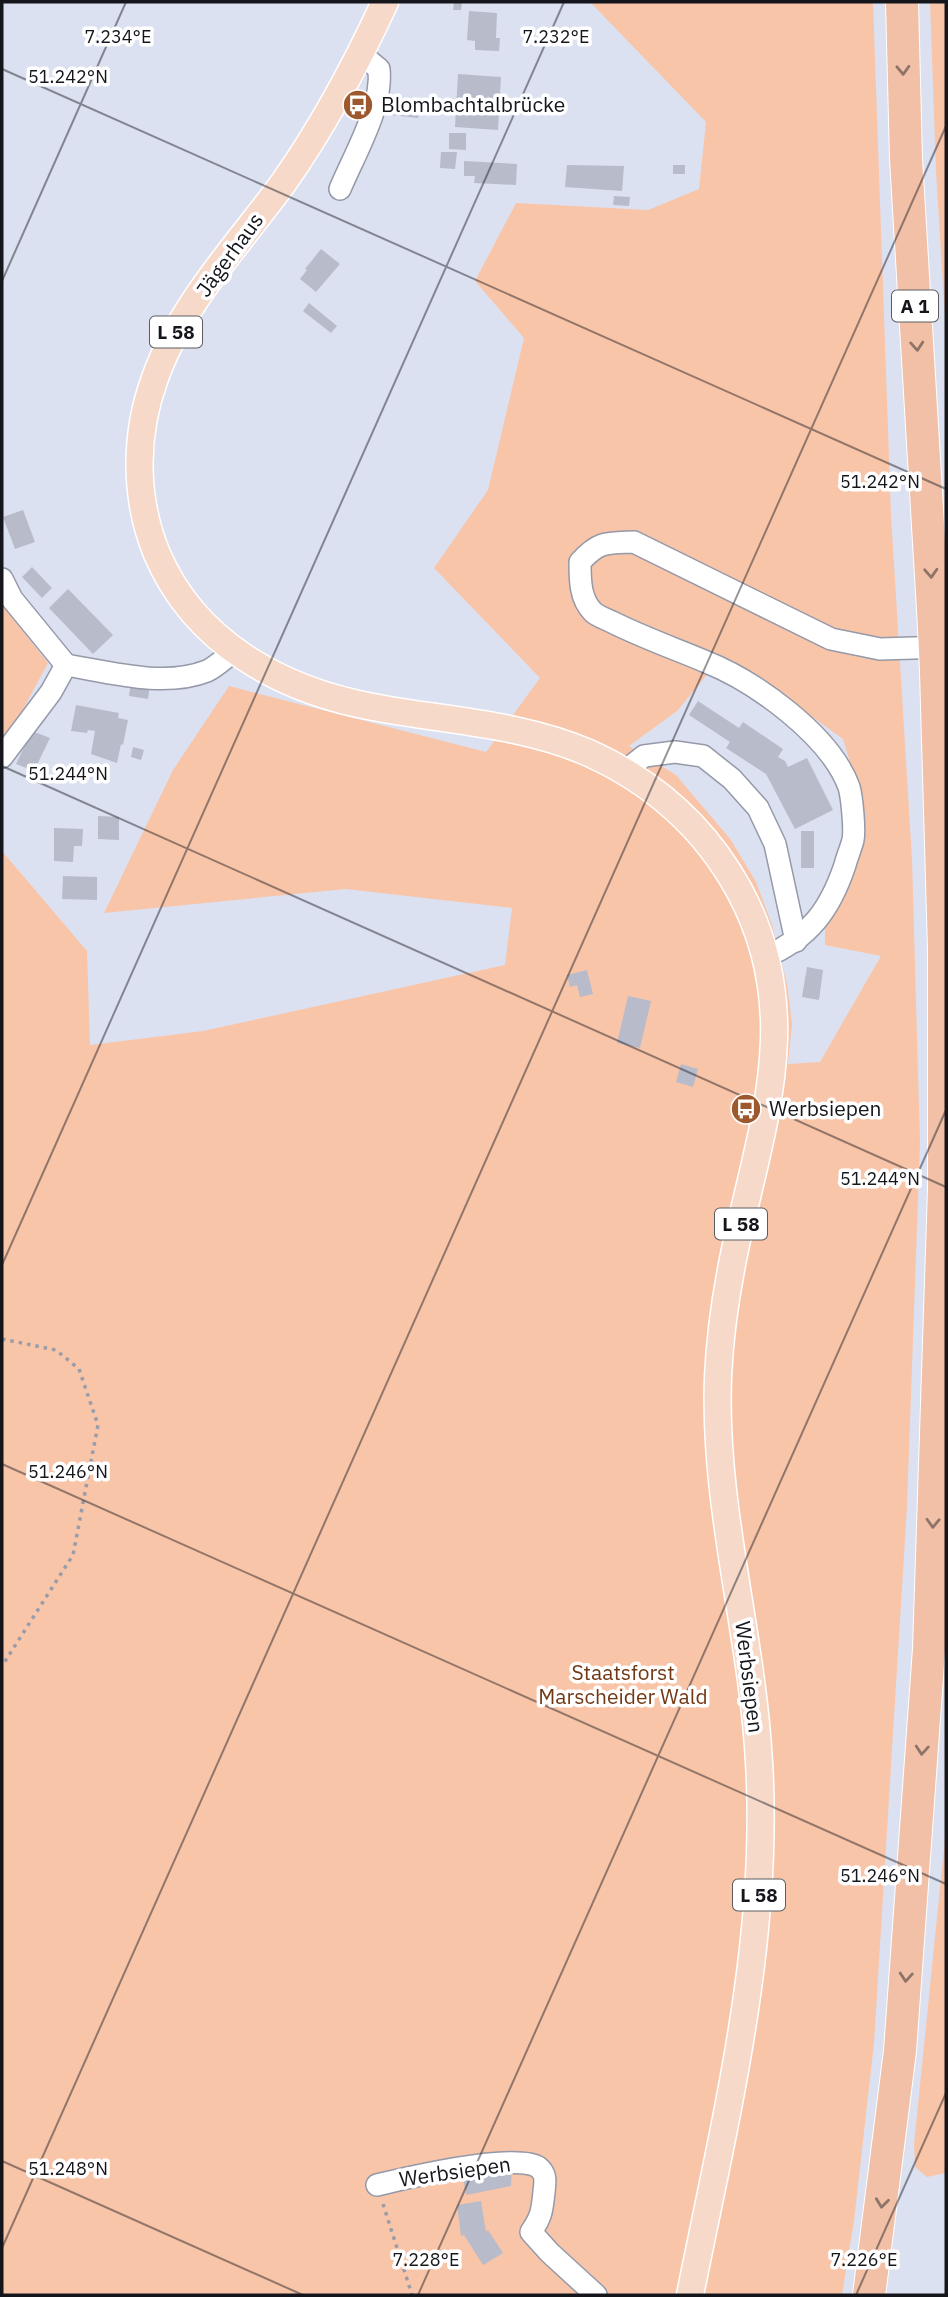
<svg xmlns="http://www.w3.org/2000/svg" width="948" height="2297" font-family="'IBM Plex Sans',sans-serif">
<rect width="100%" height="100%" fill="#dce1f1"/>
<g fill="#f9c5a9" fill-rule="evenodd">
<path d="M590,2H873L891,515L912,859L920,1144L907,1506L874,2043L854,2221L842,2295H2V851L87,951L90,1045L203,1031L505,965L512,908L346,889L104,913L173,770L229,686L486,752L540,678L434,568L488,490L524,338L475,281L516,203L648,210L699,189L706,122ZM715,665L782,695L843,739L857,786L825,918V945L881,956L820,1062L788,1064L792,1024L787,984L772,925L756,882L731,840L676,775L629,746L677,711Z"/>
<polygon points="930,2 946,2 946,336 936,171"/>
<polygon points="2,605 48,663 2,748"/>
<polygon points="946,1829 946,2173 927,2177 915,2167 914,2144"/>
</g>
<g fill="#b7bbca">
<polygon points="454,2 462,2 461,10 453,10"/>
<polygon points="469,11 497,13 496,38 500,38 499,51 475,50 475,41 467,40"/>
<polygon points="458,74 501,77 498,130 455,127"/>
<polygon points="394,98 420,101 418,118 392,115"/>
<polygon points="449,133 466,133 466,150 449,149"/>
<polygon points="441,152 457,152 455,169 440,168"/>
<polygon points="464,161 517,164 516,185 474,183 475,176 464,176"/>
<polygon points="567,165 624,166 622,191 565,187"/>
<rect x="673" y="165" width="12" height="9"/>
<polygon points="614,196 630,197 629,206 613,205"/>
<polygon points="321,249 340,264 316,292 300,279 307,270 305,269"/>
<polygon points="309,303 337,326 331,333 303,311"/>
<polygon points="23,510 35,542 15,549 3,517"/>
<polygon points="32,567 52,588 42,598 22,577"/>
<polygon points="68,589 113,635 93,654 49,608"/>
<polygon points="131,681 150,684 148,699 129,696"/>
<polygon points="698,701 739,728 743,722 783,749 778,757 785,761 788,767 807,758 833,810 795,829 766,774 726,748 730,742 689,715"/>
<polygon points="76,705 119,713 118,718 128,720 123,745 121,744 117,763 91,754 95,731 88,730 87,733 71,731"/>
<polygon points="32,731 50,738 34,771 16,764"/>
<polygon points="133,747 144,750 141,760 131,757"/>
<polygon points="98,816 119,817 119,840 98,839"/>
<polygon points="54,828 83,829 82,846 74,846 73,862 54,861"/>
<rect x="801" y="831" width="13" height="37"/>
<polygon points="63,876 97,877 97,900 62,899"/>
<polygon points="807,967 823,970 819,1000 802,997"/>
<polygon points="587,970 593,994 580,997 577,985 570,987 567,975"/>
<polygon points="628,996 651,1001 640,1048 617,1043"/>
<polygon points="681,1064 698,1069 693,1087 676,1082"/>
<polygon points="512,2167 511,2186 466,2195 463,2177"/>
<polygon points="481,2201 486,2232 488,2230 503,2253 483,2265 464,2235 461,2236 457,2205"/>
</g>
<g fill="none" stroke-linecap="round" stroke-linejoin="round">
<g stroke="#9599a8" stroke-width="24">
<g id="minor">
<path d="M340,189C355,153 383,107 379,69L361,54"/>
<polyline points="2,579 12,599 66,665"/>
<path d="M66,665C109,672 164,688 207,671C216,667 225,658 233,652"/>
<polyline points="2,757 51,692 66,665"/>
<polyline points="625,771 644,756 675,752 703,756 732,779 758,808 775,844 796,941"/>
<path d="M765,957C809,938 830,910 845,865C847,857 851,848 853,840C855,830 852,797 849,787C830,735 755,681 704,661C673,648 642,637 612,622C606,619 597,616 593,612C580,599 580,580 580,562C599,541 606,543 634,542L831,639L880,649L946,647"/>
<path d="M377,2185C406,2178 516,2152 538,2167C547,2174 545,2182 544,2192C542,2210 542,2216 531,2232L550,2253L596,2295"/>
</g>
</g>
<g stroke="#fff" stroke-width="29">
<path id="major" d="M385,2C356,65 324,125 284,182C238,245 181,304 155,378C134,435 134,498 157,554C195,643 281,690 373,707C445,721 520,723 589,753C653,782 705,828 739,890C804,1009 764,1119 737,1240C727,1286 720,1331 718,1377C713,1507 752,1633 759,1762C770,1942 725,2120 690,2295"/>
</g>
<g stroke="#fff" stroke-width="34">
<g id="highway">
<polyline points="902,2 906,159 933,609"/>
<polyline points="869,2295 900,2051 929,1649 944,1189 944,949 936,671"/>
</g>
</g>
<g stroke="#999ca9" stroke-width="3.5" stroke-dasharray="3.5 5" stroke-linecap="butt">
<polyline points="2,1339 56,1350 79,1369 98,1425 73,1555 2,1666"/>
<polyline points="383,2204 412,2295"/>
</g>
<use href="#minor" stroke="#fff" stroke-width="21"/>
<use href="#major" stroke="#f7d9ca" stroke-width="26"/>
<use href="#highway" stroke="#f1c0a6" stroke-width="32"/>
<g stroke="#fff" stroke-width="34" stroke-linecap="butt">
<polyline id="highway-bridge" points="933,609 936,671"/>
</g>
<use href="#highway-bridge" stroke="#f1c0a6" stroke-width="32"/>
</g>
<defs><path id="oneway-chevron" d="M-2-3.5L2.5 0L-2 3.5" fill="none" stroke-width="1.6" stroke-linecap="round" stroke-linejoin="round" transform="scale(1.75)"/></defs>
<g stroke="#8e7468">
<use href="#oneway-chevron" transform="translate(903 70) rotate(88)"/>
<use href="#oneway-chevron" transform="translate(917 346) rotate(86)"/>
<use href="#oneway-chevron" transform="translate(931 573) rotate(87)"/>
<use href="#oneway-chevron" transform="translate(933 1523) rotate(92)"/>
<use href="#oneway-chevron" transform="translate(922 1750) rotate(94)"/>
<use href="#oneway-chevron" transform="translate(906 1977) rotate(94)"/>
<use href="#oneway-chevron" transform="translate(882 2203) rotate(97)"/>
</g>
<path fill="none" stroke="#15161c" stroke-width="2" stroke-opacity="0.45" d="M2,69L946,489M2,281L126,2M2,766L946,1187M2,1265L564,2M2,1464L946,1884M2,2161L303,2295M2,2248L946,126M418,2295L946,1110M856,2295L946,2093"/>
<defs>
<g id="bus-disc" transform="scale(1.575)"><circle r="9.5" fill="#9d582d" stroke="#fff"/><path d="M-5-6H5V4H4V6H2V4H-2V6H-4V4H-5ZM-3.5-4V0h7V-4ZM-3.5 1.2v1.5H-2V1.2ZM2 1.2v1.5H3.5V1.2Z" fill="#fff"/></g>
</defs>
<g fill-rule="evenodd">
<use href="#bus-disc" x="358" y="105"/>
<use href="#bus-disc" x="746" y="1109"/>
</g>
<g text-anchor="middle" stroke-width="7" stroke-linejoin="round" paint-order="stroke">
<g fill="#fff" stroke="#5b5c60" stroke-width="2">
<rect x="892" y="290.5" width="46" height="31" rx="5"/>
<rect x="150" y="316.5" width="52" height="31" rx="5"/>
<rect x="715" y="1208.5" width="52" height="31" rx="5"/>
<rect x="733" y="1879.5" width="52" height="31" rx="5"/>
</g>
<g font-size="19" font-weight="bold" fill="#15161c">
<text x="915" y="313">A 1</text>
<text x="176" y="339">L 58</text>
<text x="741" y="1231">L 58</text>
<text x="759" y="1902">L 58</text>
</g>
<g font-size="21" fill="#15161c" stroke="#fff" text-anchor="start">
<text x="381" y="112">Blombachtalbrücke</text>
<text x="769" y="1116">Werbsiepen</text>
</g>
<g font-size="21" fill="#15161c" stroke="#fff">
<text transform="translate(230 255) rotate(-54)" y="7">Jägerhaus</text>
<text transform="translate(749 1677) rotate(83)" y="7">Werbsiepen</text>
<text transform="translate(455 2172) rotate(-8)" y="7">Werbsiepen</text>
</g>
<g font-size="21" fill="#723813" stroke="#fff">
<text x="623" y="1680">Staatsforst<tspan x="623" dy="24">Marscheider Wald</tspan></text>
</g>
</g>
<g font-size="18" text-anchor="middle" fill="#15161c" stroke="#fff" stroke-width="7" stroke-linejoin="round" paint-order="stroke">
<text x="556" y="43">7.232°E</text>
<text x="118" y="43">7.234°E</text>
<text x="68" y="83">51.242°N</text>
<text x="880" y="488">51.242°N</text>
<text x="68" y="780">51.244°N</text>
<text x="880" y="1185">51.244°N</text>
<text x="68" y="1478">51.246°N</text>
<text x="880" y="1882">51.246°N</text>
<text x="68" y="2175">51.248°N</text>
<text x="426" y="2266">7.228°E</text>
<text x="864" y="2266">7.226°E</text>
</g>
<rect width="948" height="2297" fill="none" stroke="#15161c" stroke-width="7"/>
</svg>
